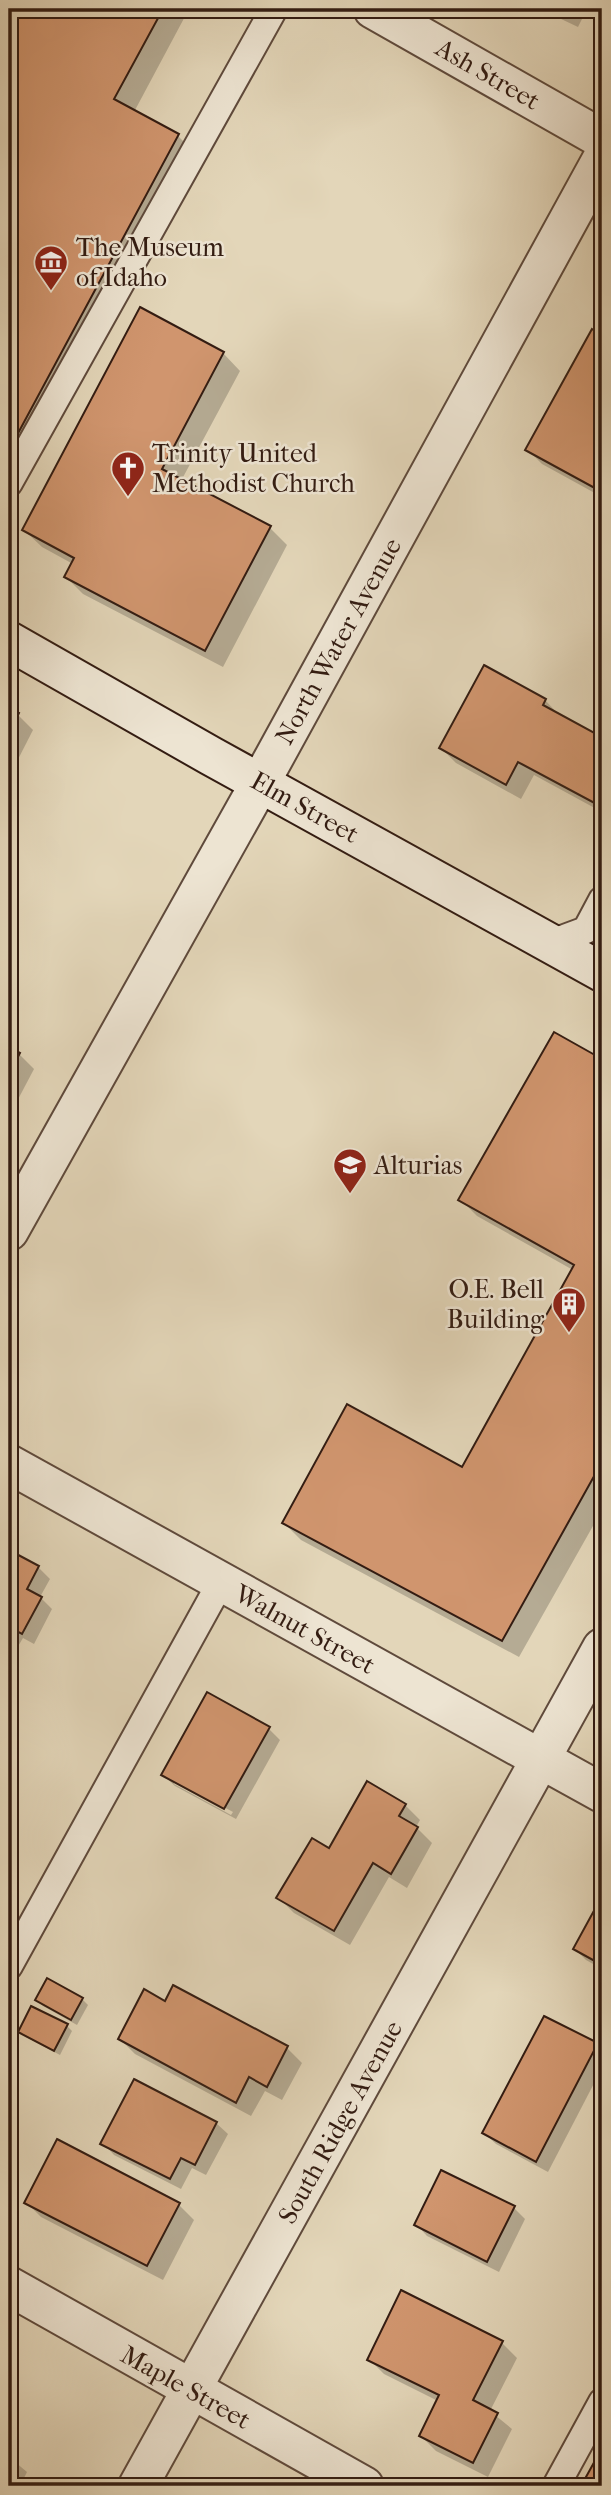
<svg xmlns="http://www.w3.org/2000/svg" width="611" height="2495" font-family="'IM FELL French Canon',serif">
<rect width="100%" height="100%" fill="#e3d6b9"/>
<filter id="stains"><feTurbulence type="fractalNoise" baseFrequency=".00286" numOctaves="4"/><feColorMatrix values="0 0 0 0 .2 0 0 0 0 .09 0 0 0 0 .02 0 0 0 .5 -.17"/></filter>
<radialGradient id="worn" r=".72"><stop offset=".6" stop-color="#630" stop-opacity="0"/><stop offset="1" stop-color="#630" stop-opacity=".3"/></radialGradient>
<g fill="#0003" fill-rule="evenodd">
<polygon points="9,9 189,9 134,112 178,136 195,153 9,499"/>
<polygon points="540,9 587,9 578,27"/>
<polygon points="592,331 602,337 602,497 542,464 527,449"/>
<polygon points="223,353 240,371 181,481 270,528 287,545 223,667 83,594 66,577 73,564 42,547 24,530"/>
<polygon points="545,700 560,716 602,739 602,812 534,775 521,799 456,763 441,748"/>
<polygon points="9,710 18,715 33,730 9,777"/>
<polygon points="555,1034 602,1061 602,1510 519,1657 301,1540 284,1523 463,1469 573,1270 477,1216 460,1199"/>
<polygon points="9,1049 19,1054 34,1069 14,1107 9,1105"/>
<polygon points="9,1552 38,1567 50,1579 40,1597 52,1609 34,1644 23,1638 14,1653 9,1650"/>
<path d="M269,1729L280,1740L236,1819L175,1786L163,1775ZM174,1780L233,1812L231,1815L174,1784Z"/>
<polygon points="405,1805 420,1820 416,1827 432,1843 407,1888 389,1877 350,1945 294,1913 279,1898 330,1850"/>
<polygon points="9,1891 19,1899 9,1918"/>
<polygon points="602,1899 602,1969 586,1960 575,1949"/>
<polygon points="174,1987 287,2048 302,2063 282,2100 265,2091 251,2116 135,2054 120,2039 166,2004"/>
<polygon points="82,1999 88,2005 77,2025 43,2006 37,2000"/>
<polygon points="66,2025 72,2031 60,2055 26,2037 20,2031"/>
<polygon points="597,2045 602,2050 602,2068 548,2172 496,2144 484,2133"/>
<polygon points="216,2123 228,2134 206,2175 192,2168 181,2189 114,2155 103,2143"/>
<polygon points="58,2141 179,2205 194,2220 163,2280 41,2217 26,2202"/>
<polygon points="514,2208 525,2219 499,2272 427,2236 416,2224"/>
<polygon points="502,2343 517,2358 490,2411 512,2429 488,2477 436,2451 421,2436 438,2401 384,2374 369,2359"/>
<polygon points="9,2457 27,2472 20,2486 9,2486"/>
</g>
<g fill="#d0956e" stroke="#331c12" stroke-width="2">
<polygon points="9,9 163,9 114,99 179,134 9,450"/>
<polygon points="550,9 571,9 567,17"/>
<polygon points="140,307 224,352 162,469 271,526 205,651 64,577 74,558 22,530"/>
<polygon points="592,329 602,335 602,492 525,450"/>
<polygon points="484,665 546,699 543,705 602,737 602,807 518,762 506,785 439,748"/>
<polygon points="9,708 19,713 9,733"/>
<polygon points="554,1032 602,1059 602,1462 502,1641 282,1523 347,1404 462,1467 574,1265 458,1200"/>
<polygon points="9,1047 20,1053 9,1074"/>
<polygon points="9,1550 39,1566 27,1589 42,1597 22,1634 11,1628 9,1632"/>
<polygon points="207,1692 270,1727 224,1809 161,1775"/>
<polygon points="367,1781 406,1804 399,1816 418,1827 391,1874 373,1863 334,1931 276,1898 312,1838 329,1848"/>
<polygon points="602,1896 602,1965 573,1949"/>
<polygon points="47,1978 83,1998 71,2020 35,2000"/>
<polygon points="173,1985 288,2046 267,2087 249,2077 236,2103 118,2039 144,1989 165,2001"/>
<polygon points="31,2006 68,2024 54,2051 18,2032"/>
<polygon points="544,2016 598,2043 536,2162 482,2133"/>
<polygon points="134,2079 217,2122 195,2165 181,2158 170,2179 100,2144"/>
<polygon points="57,2139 180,2203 147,2266 24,2203"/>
<polygon points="441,2170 515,2206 487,2262 414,2225"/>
<polygon points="401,2290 503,2341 473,2400 498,2413 473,2463 419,2436 439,2395 367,2360"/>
<polygon points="602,2448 602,2486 581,2486"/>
<polygon points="9,2455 17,2460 9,2475"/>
</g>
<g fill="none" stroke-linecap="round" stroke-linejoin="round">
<g stroke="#5f4a3c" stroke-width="30">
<g id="lane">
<polyline points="9,483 274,9"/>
<polyline points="551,943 586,930 602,900"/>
<polyline points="9,1966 221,1582"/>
<polyline points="556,2486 602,2402"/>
</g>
</g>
<g stroke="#5f4a3c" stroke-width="42">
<g id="street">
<polyline points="373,9 602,139"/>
<polyline points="9,1231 260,783 602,159"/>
<polyline points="9,1464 602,1793"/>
<polyline points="9,2286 364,2486"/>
<polyline points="138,2486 602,1648"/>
</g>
</g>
<g stroke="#331c12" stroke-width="42">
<polyline id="secondary" points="9,641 211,756 602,972"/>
</g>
<use href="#lane" stroke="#ede4d2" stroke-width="26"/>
<use href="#street" stroke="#ede4d2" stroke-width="38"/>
<use href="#secondary" stroke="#ede4d2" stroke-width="38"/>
</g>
<defs>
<g id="museum-pin" transform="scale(1.75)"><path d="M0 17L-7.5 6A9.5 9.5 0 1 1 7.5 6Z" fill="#8f2418" stroke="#ede4d2"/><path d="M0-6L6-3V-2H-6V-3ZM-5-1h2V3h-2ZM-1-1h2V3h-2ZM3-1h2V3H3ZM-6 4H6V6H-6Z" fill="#fff"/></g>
<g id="church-pin" transform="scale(1.75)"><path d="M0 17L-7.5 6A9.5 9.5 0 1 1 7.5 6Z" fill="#8f2418" stroke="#ede4d2"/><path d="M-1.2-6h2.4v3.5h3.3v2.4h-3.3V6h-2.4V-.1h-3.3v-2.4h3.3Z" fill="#fff"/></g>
<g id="school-pin" transform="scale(1.75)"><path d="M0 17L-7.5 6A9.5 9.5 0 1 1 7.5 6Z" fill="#8f2418" stroke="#ede4d2"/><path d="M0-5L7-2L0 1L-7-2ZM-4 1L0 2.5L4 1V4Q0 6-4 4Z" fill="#fff"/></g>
<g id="building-pin" transform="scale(1.75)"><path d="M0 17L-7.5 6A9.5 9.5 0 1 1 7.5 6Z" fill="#8f2418" stroke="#ede4d2"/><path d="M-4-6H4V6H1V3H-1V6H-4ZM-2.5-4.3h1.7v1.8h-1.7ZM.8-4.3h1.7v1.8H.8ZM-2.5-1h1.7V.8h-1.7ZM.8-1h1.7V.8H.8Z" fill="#fff"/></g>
</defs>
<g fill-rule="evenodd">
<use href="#museum-pin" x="51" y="262"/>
<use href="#church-pin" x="128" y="468"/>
<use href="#school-pin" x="350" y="1165"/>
<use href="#building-pin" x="569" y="1304"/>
</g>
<g text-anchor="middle" stroke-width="5" stroke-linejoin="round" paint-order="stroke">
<g font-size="26" fill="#331c12" stroke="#ede4d2">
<text transform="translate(488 74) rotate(30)" y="9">Ash Street</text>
<text transform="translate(338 641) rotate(-61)" y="9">North Water Avenue</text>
<text transform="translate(305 807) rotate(29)" y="9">Elm Street</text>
<text transform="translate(305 1629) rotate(29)" y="9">Walnut Street</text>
<text transform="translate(340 2122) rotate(-61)" y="9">South Ridge Avenue</text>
<text transform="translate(186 2387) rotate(29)" y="9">Maple Street</text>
</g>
<g font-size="26" fill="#331c12" stroke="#ede4d2" text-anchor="start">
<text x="76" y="256">The Museum<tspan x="76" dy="30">of Idaho</tspan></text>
<text x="152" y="462">Trinity United<tspan x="152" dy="30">Methodist Church</tspan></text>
<text x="374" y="1174">Alturias</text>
<text x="544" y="1298" text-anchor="end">O.E. Bell<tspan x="544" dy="30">Building</tspan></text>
</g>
</g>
<rect width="611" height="2495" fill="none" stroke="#e3d6b9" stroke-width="35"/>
<rect x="10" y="10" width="590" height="2474" fill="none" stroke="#331c12" stroke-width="3.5"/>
<rect x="18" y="18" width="576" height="2460" fill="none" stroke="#331c12" stroke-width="2"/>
<rect width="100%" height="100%" filter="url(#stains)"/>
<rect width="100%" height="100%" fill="url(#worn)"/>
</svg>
